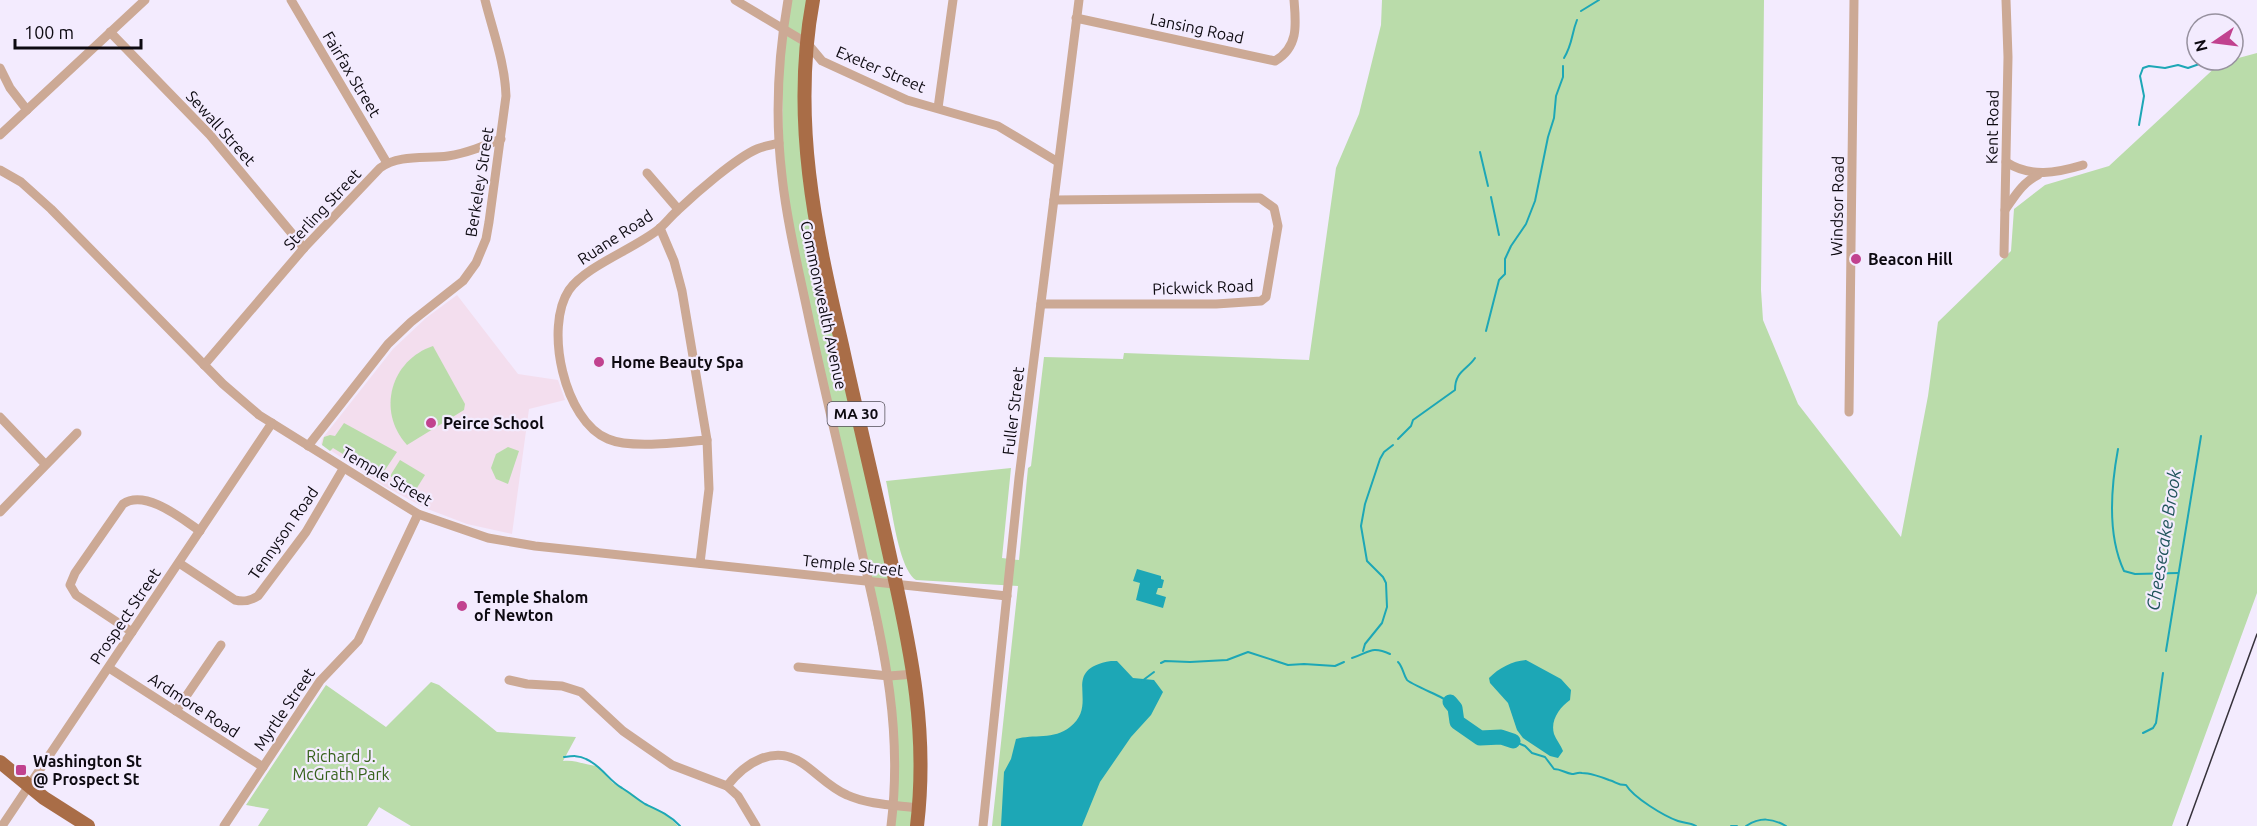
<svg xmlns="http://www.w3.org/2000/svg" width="2257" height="826" font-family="Ubuntu,sans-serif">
<rect width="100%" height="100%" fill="#f3ebfe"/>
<polygon fill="#f3deee" points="457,295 518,374 558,380 565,400 529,409 512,534 467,524 425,508 384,486 321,444 322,439 393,349 426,318"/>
<g fill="#badcaa">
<polygon points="788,0 813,0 807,156 910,646 917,826 891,826 894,724 782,176 783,29"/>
<path d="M1382,0H1764L1761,290L1763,320L1798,404L1901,537L1928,396L1938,322L2011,251L2014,209L2045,185L2109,166L2220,63L2257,53V593L2172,826H992L1018,586L916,580C898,569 891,502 886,481L1011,468L1002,558L1019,560L1028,468L1031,466L1044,357L1123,359L1124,353L1309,360L1336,168L1359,114L1381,25Z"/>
<path d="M433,346L465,404L464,410L407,445C376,411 391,360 433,346Z"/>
<polygon points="344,423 397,452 383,473 368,464 361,465 333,448 330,451 322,445 324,437 330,435 335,436"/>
<polygon points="508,447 519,451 508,484 496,479 491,468 496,454"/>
<polygon points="400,460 425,475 415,491 390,476"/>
<path d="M431,682L439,685L497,732L576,737L563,761C575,759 587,766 598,766L613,783L630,792L644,803L665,813L678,826H411L379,807L367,826H258L269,809L246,805L326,685L386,727Z"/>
</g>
<g fill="#1da7b6">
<polygon points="1137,569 1161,576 1161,579 1164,580 1162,588 1158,588 1156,594 1166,597 1163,608 1136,600 1140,583 1133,581"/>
<path d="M1526,660L1561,679L1571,690L1570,700C1560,707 1550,720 1554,734C1556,740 1561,745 1563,751L1558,758L1550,756L1523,738L1517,730L1508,703L1490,683L1489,678C1499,668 1512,661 1526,660Z"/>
<path d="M1111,661H1117L1133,678L1154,680L1163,692L1151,715L1131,737L1100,782L1082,826H1001L1004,772L1011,759L1016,739C1033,734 1054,740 1070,727C1101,703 1058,670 1111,661Z"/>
</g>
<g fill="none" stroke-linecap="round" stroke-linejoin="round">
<g stroke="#1da7b6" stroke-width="2">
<polyline points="1581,11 1599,0"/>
<path d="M1564,58C1573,43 1571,35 1577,20"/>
<polyline points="2139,125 2144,96 2140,76 2143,68 2149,66 2165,68 2178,65 2188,68 2205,62 2220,63"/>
<polyline points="1480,152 1488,186"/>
<polyline points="1491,197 1499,235"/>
<polyline points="1486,331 1499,280 1505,274 1505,259 1511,246 1526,224 1535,201 1548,137 1554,118 1556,96 1563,77 1563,66"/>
<path d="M1398,439L1411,426L1413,420L1455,390C1455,371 1467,370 1475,358"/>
<path d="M2118,449C2111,487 2107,535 2124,571L2135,574L2178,573"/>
<polyline points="1363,651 1365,644 1382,623 1387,607 1386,583 1383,577 1367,561 1361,526 1365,504 1380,459 1384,452 1393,445"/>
<polyline points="2166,651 2201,436"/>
<path d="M1352,658C1369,653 1371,645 1390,654"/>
<path d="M1398,662C1403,667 1403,674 1407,680C1409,683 1442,697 1450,702"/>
<polyline points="1161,663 1165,661 1190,662 1227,660 1248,652 1288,665 1304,664 1335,666 1344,662"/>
<polyline points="1142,681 1154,672"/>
<polyline points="2143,733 2153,728 2156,723 2163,673"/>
<path d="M1513,741L1525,746L1532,753L1545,757L1554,769C1561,769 1565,773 1572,774C1575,774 1578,772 1582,773C1589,773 1602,777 1609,780C1617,782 1616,785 1626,785C1634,798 1664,816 1678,821C1684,823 1691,823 1696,826"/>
<path d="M564,757C572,756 579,755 586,759C602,766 609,781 622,788C630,793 637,799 645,804C658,810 670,815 680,826"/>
<polyline points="1731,826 1737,826"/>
<path d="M1746,826C1760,817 1772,818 1786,826"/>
</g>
<polyline stroke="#1da7b6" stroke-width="15" points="1450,702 1455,708 1457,722 1480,738 1501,737 1513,741"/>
<g stroke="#cca995" stroke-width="9">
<polyline points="291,0 387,163"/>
<polyline points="735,0 807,43 822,61 907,100 998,126 1058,162"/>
<path d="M788,0C778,57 775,118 782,176C787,224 799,271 809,319C826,398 846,478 863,557C884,649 903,730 891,826"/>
<path d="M1076,18L1275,61C1299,47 1296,24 1294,0"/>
<polyline points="110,32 210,135 304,248"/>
<polyline points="0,68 10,88 27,110"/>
<polyline points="938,108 953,0"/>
<polyline points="0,135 145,0"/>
<path d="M2006,162C2031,178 2056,173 2083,165"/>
<polyline points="0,170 21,182 51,209 223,384 259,415 418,514 488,538 535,546 1007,596"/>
<polyline points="647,173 678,209"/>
<path d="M2005,210C2015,196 2022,183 2038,175"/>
<polyline points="660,228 674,261 682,291 707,440 709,489 700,563"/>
<polyline points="2004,254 2008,57 2006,0"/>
<polyline points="1041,304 1216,304 1261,301 1266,297 1278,226 1274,208 1260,198 1054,200"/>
<path d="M204,365L304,248L380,168C399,154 426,159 448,156C467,153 484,146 501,139"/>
<polyline points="1849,412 1854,0"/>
<polyline points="0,417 45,464"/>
<path d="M707,440C681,442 631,449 608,439C564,421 544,327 569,290C586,266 634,249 659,229C666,223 671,216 678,210C696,193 736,158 757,149C764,146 772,145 779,143"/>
<path d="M308,446L388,344L411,322L463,281L476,263L486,239L489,222L506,96C505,63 493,32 485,0"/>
<polyline points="0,512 77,433"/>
<path d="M179,563L235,600C244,602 250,601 258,596L306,532L343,469"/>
<path d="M132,632L76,595L70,585L75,573L123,504C145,489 181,518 200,531"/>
<polyline points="798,667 889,676 915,674"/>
<polyline points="109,668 263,767"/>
<polyline points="509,680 527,684 562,686 581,692 623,731 672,765 727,786 738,796 756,826"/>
<polyline points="176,711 221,645"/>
<path d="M727,786C745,763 774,744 802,763C817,773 830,788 847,795C869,805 896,805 919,808"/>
<polyline points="2,826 272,423"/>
<polyline points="224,826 320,681 358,641 418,514"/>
<polyline points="983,826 1019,478 1079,0"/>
</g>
<g stroke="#a96d47" stroke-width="14">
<path d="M813,0C791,118 815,230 842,345C858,419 876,492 892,566C912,655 928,734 917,826"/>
<polyline points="0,762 44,798 88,826"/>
</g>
<polyline stroke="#36323b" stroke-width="1.5" points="2187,826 2257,634"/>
</g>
<g fill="#c1428f" stroke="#f3ebfe" stroke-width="2">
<circle cx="1856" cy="259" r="6"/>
<circle cx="599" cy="362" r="6"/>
<circle cx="431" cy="423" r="6"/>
<circle cx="462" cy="606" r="6"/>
<rect x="15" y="764" width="12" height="12" rx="3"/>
</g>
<g text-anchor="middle" stroke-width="4.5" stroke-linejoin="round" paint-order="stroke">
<rect fill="#f3ebfe" stroke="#524e58" stroke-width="1.5" x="827.5" y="402" width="57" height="24" rx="4.5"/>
<g font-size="15" font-weight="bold" fill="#0d0a11">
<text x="856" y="419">MA 30</text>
</g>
<g font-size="16" fill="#0d0a11" stroke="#f3ebfe">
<text transform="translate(1197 28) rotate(12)" y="6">Lansing Road</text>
<text transform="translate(881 69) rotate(23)" y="6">Exeter Street</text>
<text transform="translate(352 74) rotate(59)" y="6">Fairfax Street</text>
<text transform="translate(1992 127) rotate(-89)" y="6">Kent Road</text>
<text transform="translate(221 128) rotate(48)" y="6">Sewall Street</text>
<text transform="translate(479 182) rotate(-81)" y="6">Berkeley Street</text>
<text transform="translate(1837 206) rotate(-89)" y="6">Windsor Road</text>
<text transform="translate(322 209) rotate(-47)" y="6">Sterling Street</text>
<text transform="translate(615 237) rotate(-33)" y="6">Ruane Road</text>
<text transform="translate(1203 287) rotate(-2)" y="6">Pickwick Road</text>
<text transform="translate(824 305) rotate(78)" y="6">Commonwealth Avenue</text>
<text transform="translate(1013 411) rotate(-83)" y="6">Fuller Street</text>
<text transform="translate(387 476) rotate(30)" y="6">Temple Street</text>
<text transform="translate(283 533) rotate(-55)" y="6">Tennyson Road</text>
<text transform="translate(853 565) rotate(6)" y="6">Temple Street</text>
<text transform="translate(125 616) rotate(-56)" y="6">Prospect Street</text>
<text transform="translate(194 705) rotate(33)" y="6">Ardmore Road</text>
<text transform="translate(284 709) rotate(-56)" y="6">Myrtle Street</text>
</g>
<g font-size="16" font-weight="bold" fill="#0d0a11" stroke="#f3ebfe" text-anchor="start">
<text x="1868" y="265">Beacon Hill</text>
<text x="611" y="368">Home Beauty Spa</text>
<text x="443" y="429">Peirce School</text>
<text x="474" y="603">Temple Shalom<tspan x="474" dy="18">of Newton</tspan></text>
<text x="33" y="767">Washington St<tspan x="33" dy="18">@ Prospect St</tspan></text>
</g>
<g font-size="16" fill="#35611b" stroke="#f3ebfe">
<text x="341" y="762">Richard J.<tspan x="341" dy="18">McGrath Park</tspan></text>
</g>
<g font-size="18" font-style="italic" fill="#20545b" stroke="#f3ebfe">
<text transform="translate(2164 540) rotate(-81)" y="6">Cheesecake Brook</text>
</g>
</g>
<g transform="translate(2215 42) rotate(256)"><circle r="28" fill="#f3ebfe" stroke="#97919f" stroke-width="1.5"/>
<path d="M0-4.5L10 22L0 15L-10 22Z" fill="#c1428f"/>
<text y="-9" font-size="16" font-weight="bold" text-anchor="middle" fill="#0d0a11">N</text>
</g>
<path d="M15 39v9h126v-9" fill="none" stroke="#0d0a11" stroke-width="3"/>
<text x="24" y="39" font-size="18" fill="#0d0a11" stroke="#f3ebfe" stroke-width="4.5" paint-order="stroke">100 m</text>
</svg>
